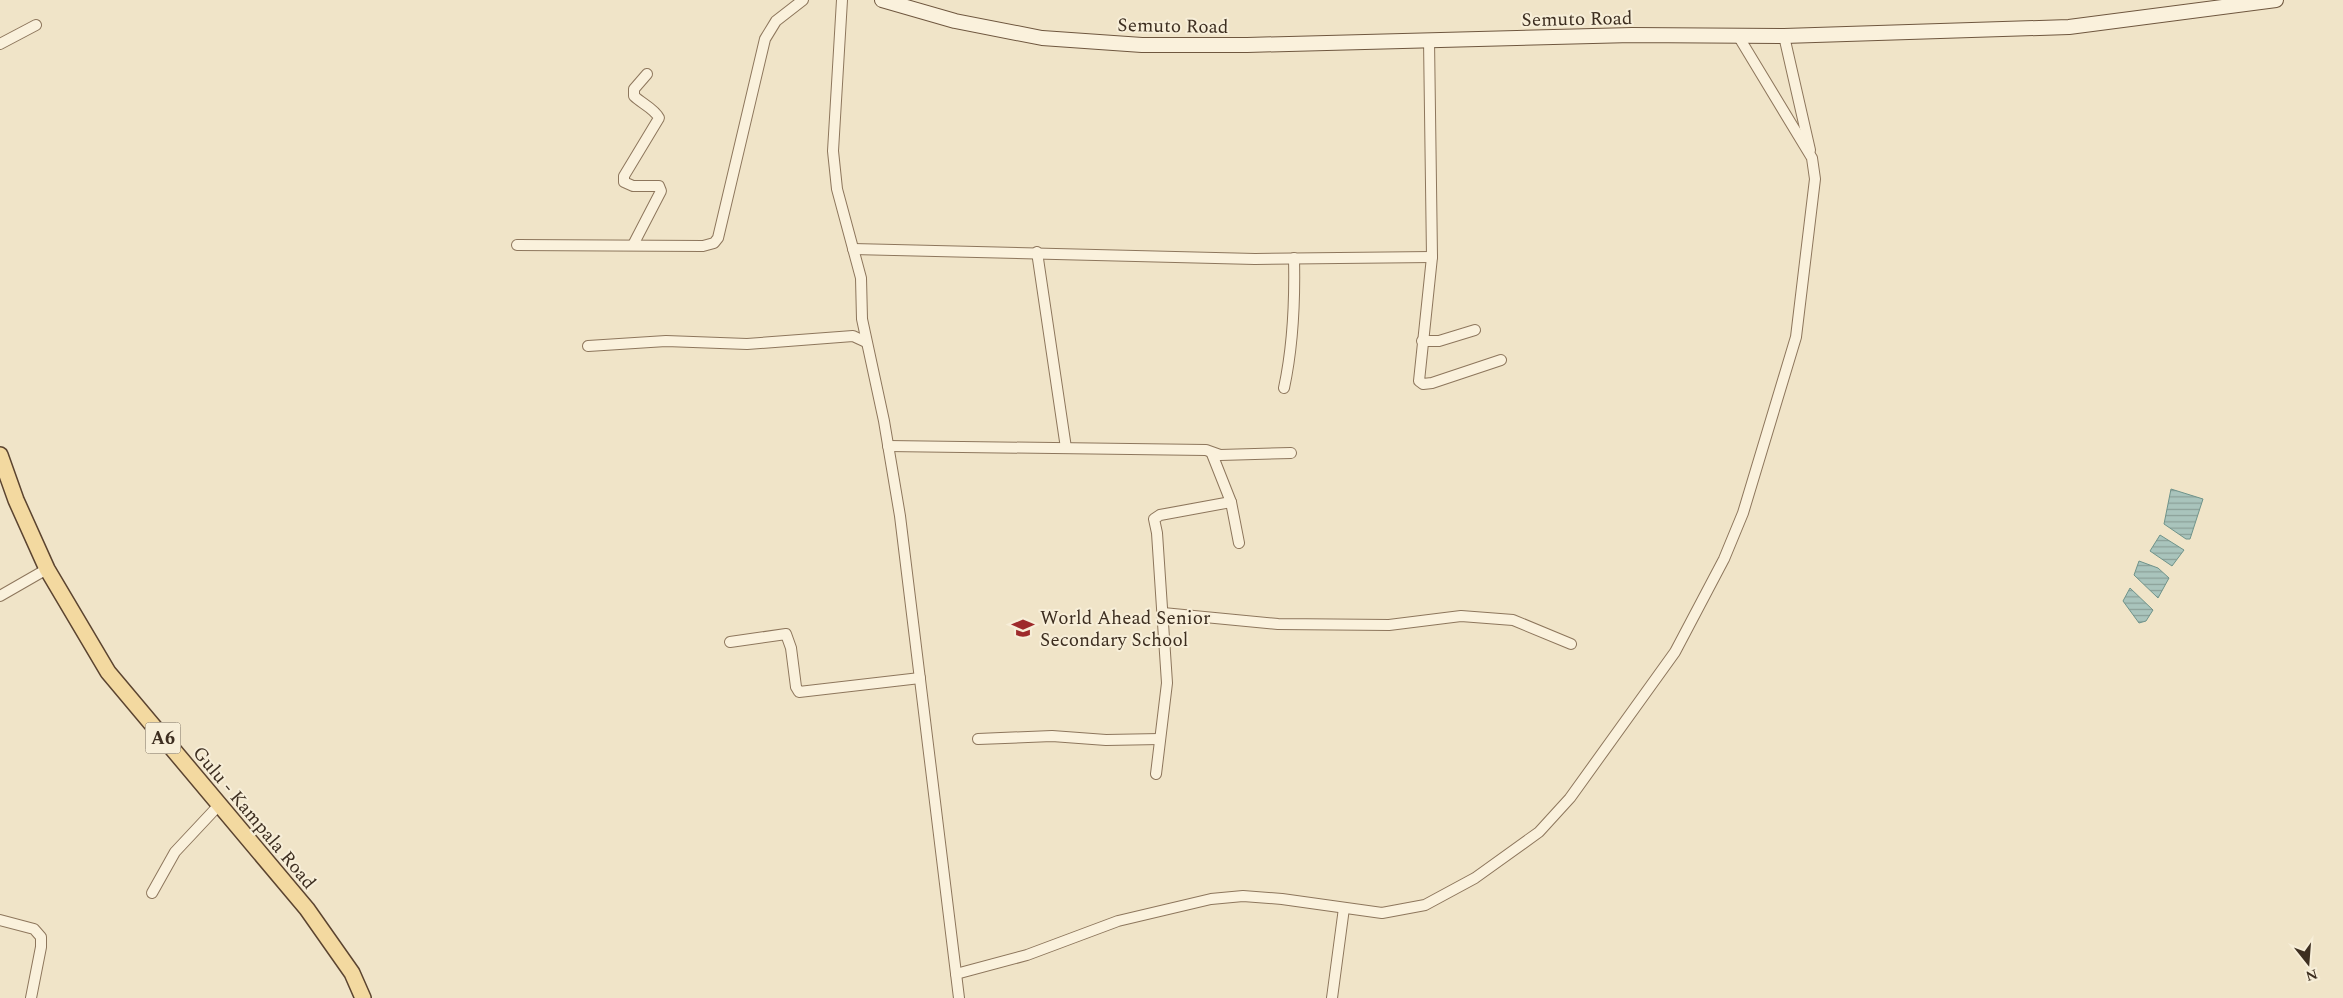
<svg xmlns="http://www.w3.org/2000/svg" width="2343" height="998" font-family="Spectral,serif">
<defs>
<pattern id="water-rules" width="6" height="5" patternUnits="userSpaceOnUse" patternTransform="scale(1.25)"><rect width="6" height="5" fill="#a9c4bc"/><path d="M0 2.5h6" fill="none" stroke="#8ba098"/></pattern>
</defs>
<rect width="100%" height="100%" fill="#f0e4c8"/>
<g fill="url(#water-rules)" stroke="#6f938a">
<polygon points="2171,489 2203,499 2190,539 2186,539 2164,524"/>
<polygon points="2160,535 2184,550 2172,566 2150,551"/>
<polygon points="2139,561 2158,568 2169,578 2158,598 2134,575"/>
<polygon points="2130,588 2153,610 2146,621 2139,623 2123,601"/>
</g>
<g fill="none" stroke-linecap="round" stroke-linejoin="round">
<g stroke="#8d765c" stroke-width="12">
<g id="minor">
<polyline points="842,0 833,151 837,189 861,278 862,319 884,421 900,516 959,998"/>
<polyline points="1784,36 1810,150"/>
<polyline points="1429,40 1432,257 1419,381 1423,384 1432,383 1501,360"/>
<polyline points="0,44 36,25"/>
<polyline points="517,245 703,246 714,243 718,238 765,39 776,21 803,0"/>
<path d="M633,245L661,191L659,186H633L624,182V176L659,118C655,109 641,103 634,96V89L647,74"/>
<polyline points="853,249 1255,259 1432,257"/>
<polyline points="1037,252 1066,448"/>
<polyline points="1422,341 1439,341 1475,330"/>
<polyline points="588,346 666,341 747,344 853,336 866,342"/>
<path d="M1284,388C1293,346 1295,301 1294,258"/>
<polyline points="888,446 1206,450 1220,455 1291,453"/>
<polyline points="1212,454 1231,502 1239,543"/>
<polyline points="0,596 47,569"/>
<polyline points="1163,613 1278,624 1389,625 1461,616 1513,620 1571,644"/>
<polyline points="730,642 786,634 791,648 796,687 799,692 920,678"/>
<polyline points="978,739 1052,736 1106,740 1160,739"/>
<polyline points="1156,774 1167,683 1157,533 1154,519 1160,515 1231,502"/>
<polyline points="152,893 175,852 219,805"/>
<polyline points="0,920 34,929 41,937 41,947 31,998"/>
<polyline points="956,974 1027,955 1118,921 1211,899 1243,896 1282,899 1382,913 1425,905 1475,878 1539,832 1570,798 1675,652 1724,559 1743,513 1796,337 1815,179 1812,158 1737,34"/>
<polyline points="1332,998 1344,908"/>
</g>
</g>
<g stroke="#6f573f" stroke-width="16">
<polyline id="secondary" points="882,0 955,21 1042,38 1142,45 1247,45 1632,35 1784,36 2069,27 2276,0"/>
</g>
<g stroke="#5b4430" stroke-width="18">
<polyline id="primary" points="0,455 16,500 47,569 108,672 307,909 352,973 363,998"/>
</g>
<use href="#minor" stroke="#faf1dc" stroke-width="10"/>
<use href="#secondary" stroke="#faf1dc" stroke-width="14"/>
<use href="#primary" stroke="#f3d9a0" stroke-width="15"/>
</g>
<defs>
<g id="school-bare" transform="scale(1.725)"><path d="M0-5L7-2L0 1L-7-2ZM-4 1L0 2.5L4 1V4Q0 6-4 4Z" fill="#9e2a2b" stroke="#f7eed8" stroke-width="2.5" paint-order="stroke"/></g>
</defs>
<g fill-rule="evenodd">
<use href="#school-bare" x="1023" y="628"/>
</g>
<g text-anchor="middle" stroke-width="4" stroke-linejoin="round" paint-order="stroke">
<rect fill="#f7eed8" stroke="#756857" stroke-width="1" x="145.5" y="722.5" width="35" height="31" rx="4"/>
<g font-size="18" font-weight="bold" fill="#3d2e20">
<text x="163" y="744">A6</text>
</g>
<g font-size="19" fill="#3d2e20" stroke="#f7eed8">
<text transform="translate(1577 18) rotate(-1)" y="7">Semuto Road</text>
<text transform="translate(1173 25) rotate(1)" y="7">Semuto Road</text>
<text transform="translate(255 817) rotate(50)" y="7">Gulu - Kampala Road</text>
</g>
<g font-size="19" fill="#3d2e20" stroke="#f7eed8" text-anchor="start">
<text x="1040" y="624">World Ahead Senior<tspan x="1040" dy="22">Secondary School</tspan></text>
</g>
</g>
<g transform="translate(2308 963) rotate(163)" stroke="#f7eed8" stroke-width="4" paint-order="stroke">
<path d="M0-4L9 19L0 12L-9 19Z" fill="#3d2e20"/>
<text y="-8" font-size="14" font-weight="bold" text-anchor="middle" fill="#3d2e20">N</text>
</g>
</svg>
